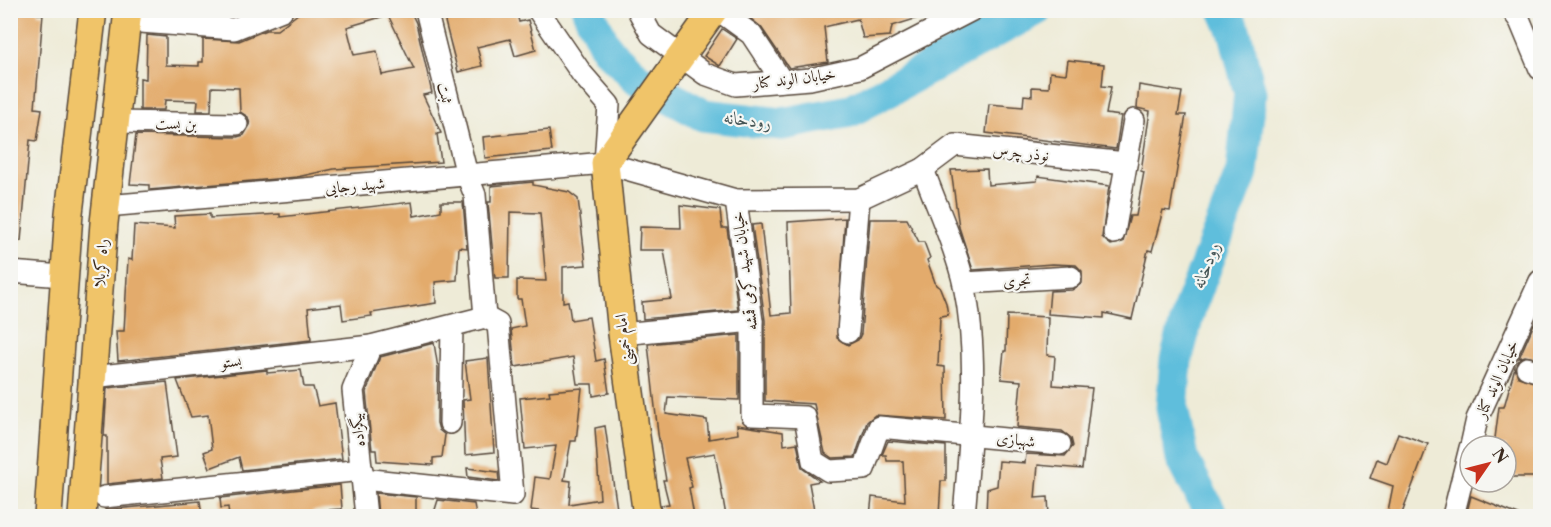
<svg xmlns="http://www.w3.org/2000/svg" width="1551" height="527" font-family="'Libre Caslon Text',Amiri,serif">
<rect width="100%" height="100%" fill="#f6f6f2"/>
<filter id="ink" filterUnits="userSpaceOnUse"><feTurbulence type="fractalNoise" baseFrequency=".0167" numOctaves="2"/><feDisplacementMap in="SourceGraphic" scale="12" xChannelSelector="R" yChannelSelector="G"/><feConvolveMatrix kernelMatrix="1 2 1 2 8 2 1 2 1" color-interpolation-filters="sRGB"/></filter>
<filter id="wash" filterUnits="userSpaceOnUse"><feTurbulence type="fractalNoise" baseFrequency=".008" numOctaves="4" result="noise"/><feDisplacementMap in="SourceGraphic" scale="24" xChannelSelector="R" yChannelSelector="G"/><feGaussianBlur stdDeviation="1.35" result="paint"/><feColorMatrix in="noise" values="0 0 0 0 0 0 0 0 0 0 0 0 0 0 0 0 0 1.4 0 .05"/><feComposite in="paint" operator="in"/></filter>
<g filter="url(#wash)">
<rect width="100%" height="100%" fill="#eeebd7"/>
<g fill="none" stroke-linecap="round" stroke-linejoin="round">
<g stroke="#5ebedc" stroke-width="33">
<polyline points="588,10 606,48 638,79 703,115 782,124 850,111 1035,10"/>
<polyline points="1212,516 1182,458 1172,408 1176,360 1190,307 1242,172 1250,93 1235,33 1225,10"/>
</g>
</g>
<g id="blocks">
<g fill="#e3ab6c" fill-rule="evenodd">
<polygon points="10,10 38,10 38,14 43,14 35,108 42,109 37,141 30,140 21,241 10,241"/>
<path d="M303,10H410L416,23L432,93L423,95L441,133L437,134L441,162L334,169L297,177L149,190V185L130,184L136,135L237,137L244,135L250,125L248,117L240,112L239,88L212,87L211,111H197L198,101L165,100L164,110H140V78L146,79L147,35L166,37V65L199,66V62H203V39L239,41L266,30H277ZM388,15L414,69L382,75L377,51L354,55L347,27Z"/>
<polygon points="442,10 516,10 519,22 528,20 536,50 515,56 510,39 477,47 482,66 458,72"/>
<polygon points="740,10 931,10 931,14 892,26 890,36 863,38 858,19 824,27 828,62 789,68 761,27"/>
<polygon points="722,29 737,39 720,66 704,56"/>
<polygon points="1068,60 1104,64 1102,86 1111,87 1106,114 1121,116 1116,149 986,133 989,104 1023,107 1024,95 1032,96 1032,87 1049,88 1050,72 1066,74"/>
<polygon points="1139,85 1182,92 1178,115 1186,115 1170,211 1163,210 1152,251 1148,250 1132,319 1104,313 1104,318 1048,314 1050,291 1072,290 1082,283 1082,271 1076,265 1052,264 973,270 959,227 951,170 987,169 988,185 1037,181 1038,176 1109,186 1102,237 1111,245 1123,242 1130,216 1136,216 1144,172 1141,171 1150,111 1137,108"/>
<polygon points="549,130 552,151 485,158 483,137"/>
<polygon points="533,182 533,185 569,192 578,199 586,265 563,267 563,302 568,301 571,320 589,317 596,361 604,359 609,393 593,396 592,384 577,384 573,357 515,367 511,329 525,326 521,299 517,299 517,280 546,281 540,213 510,212 509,278 495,278 488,202 491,202 491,186"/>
<polygon points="412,202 414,216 441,211 441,202 463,202 467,248 459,247 457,280 435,282 436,303 371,313 372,316 343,320 341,304 308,308 311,340 118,361 116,331 124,331 128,259 132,260 134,225 175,228 174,216 210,214 210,218 280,214 280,217"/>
<polygon points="680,205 720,210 722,228 727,228 738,310 643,319 642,302 672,299 664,250 639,250 640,227 681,228"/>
<polygon points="845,218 837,338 848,345 858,340 861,334 870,219 907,219 919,242 924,242 930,258 927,260 936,285 940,288 946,303 948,315 940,316 938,366 945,367 946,420 875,415 867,422 855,457 832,458 825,453 814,404 765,401 765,320 752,225 761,224 771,315 791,313 788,222"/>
<polygon points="1007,315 1048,317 1047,355 1055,356 1053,385 1092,388 1082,469 1038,465 1035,498 1048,497 1049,516 986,516 987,489 997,486 999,461 1025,463 1026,454 1065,456 1073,446 1071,438 1062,431 1017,427 1021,381 1001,379 1004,351 1006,351"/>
<polygon points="1534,324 1540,326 1540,359 1525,356 1519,358"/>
<polygon points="739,335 739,400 668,397 666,414 707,420 709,439 738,434 737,425 783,432 784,445 797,443 802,468 820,481 809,483 815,516 726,516 715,453 685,458 692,487 689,488 694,516 662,516 661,505 669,504 663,480 666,480 658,434 648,344"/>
<polygon points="434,343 438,368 437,423 439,430 445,435 442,457 433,458 433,465 377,461 376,450 372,450 366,392 380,357"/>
<polygon points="488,358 494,452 465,455 463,400 470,399 465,361"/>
<polygon points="1515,367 1518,377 1540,384 1538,477 1506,477 1506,446 1494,446 1499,407 1504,407"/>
<polygon points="267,370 267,373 301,370 304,387 313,387 318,406 335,403 342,459 242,470 239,457 210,468 204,452 212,449 208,415 191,417 177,380"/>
<polygon points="167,382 177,457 160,459 163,478 107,484 107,436 104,436 107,388"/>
<polygon points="582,388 576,441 571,441 564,480 571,481 569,504 600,499 595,428 605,426 618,516 575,516 531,510 535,477 550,479 556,446 525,449 520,398 550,395 549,391"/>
<polygon points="1398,433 1428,444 1401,516 1387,516 1393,486 1370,478 1377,459 1387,463"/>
<polygon points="888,441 946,446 946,481 941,481 939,516 870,516 872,497 905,501 903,461 887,461 886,455 882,455"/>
<polygon points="467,468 498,472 499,481 468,477"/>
<polygon points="340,485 342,509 312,511 313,516 229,516 228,507 221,508 220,498"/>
<polygon points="376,493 416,497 416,516 378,516"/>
<polygon points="1471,496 1521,516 1466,516"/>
<polygon points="438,500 474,504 476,516 433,516"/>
<polygon points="200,501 202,516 106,516 105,510"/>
</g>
</g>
</g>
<g filter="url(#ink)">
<use href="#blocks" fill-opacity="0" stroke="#56473a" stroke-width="1.5"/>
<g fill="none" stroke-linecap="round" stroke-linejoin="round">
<g stroke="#56473a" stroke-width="24">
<g id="minor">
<polyline points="426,10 467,175 475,195 485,317"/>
<polyline points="538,10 582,74 609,105 605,163"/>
<polyline points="638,10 651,34 705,74 736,85 810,79 860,68 972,10"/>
<polyline points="718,10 751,34 782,81"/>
<polyline points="1512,10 1520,21 1540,69"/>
<polyline points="127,21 234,29 282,10"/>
<polyline points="115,122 237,124"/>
<path d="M923,169C935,203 957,250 964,285C980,360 970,441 964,516"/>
<polyline points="736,200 752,321 752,415 805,417 813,461 829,471 864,469 879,427 1060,444"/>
<polyline points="106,206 605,163 736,200 859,199 923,169 955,145 1126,163"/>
<polyline points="1114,233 1134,120"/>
<polyline points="10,272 63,276"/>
<polyline points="964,283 1071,277"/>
<polyline points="848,332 859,199"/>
<polyline points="622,334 752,321"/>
<polyline points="1527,368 1540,372"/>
<polyline points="92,377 371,346 485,317 498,324 513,495 363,479"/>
<polyline points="450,423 452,327"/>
<polyline points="1471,446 1477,419 1540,281"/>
<polyline points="104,497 362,470"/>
<polyline points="366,516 353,390 371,346"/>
<polyline points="1453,516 1470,448"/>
</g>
</g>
<g stroke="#56473a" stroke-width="30">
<g id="major">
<polyline points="48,516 69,213 93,10"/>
<polyline points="82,516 104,223 128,10"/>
<polyline points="647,516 622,334 605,163 714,10"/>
</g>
</g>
<use href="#minor" stroke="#fff" stroke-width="21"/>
<use href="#major" stroke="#f0c469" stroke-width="27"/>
</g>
</g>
<g text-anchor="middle" stroke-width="4.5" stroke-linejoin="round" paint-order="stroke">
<g font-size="16" fill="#3b2a1e" stroke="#f6f6f2">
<text transform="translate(794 78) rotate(-7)" y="6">خیابان الوند کنار</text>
<text transform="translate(446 93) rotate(76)" y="6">ثبت</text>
<text transform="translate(176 123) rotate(1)" y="6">بن بست</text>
<text transform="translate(1021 152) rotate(6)" y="6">نوذر چرس</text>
<text transform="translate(355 185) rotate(-5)" y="6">شهید رجایی</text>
<text transform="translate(100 263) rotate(-86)" y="6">راه کربلا</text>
<text transform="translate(744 271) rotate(-97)" y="6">خیابان شهید کرمی قمشه</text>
<text transform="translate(1017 280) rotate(-3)" y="6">تجری</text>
<text transform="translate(623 340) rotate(-97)" y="6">امام خمینی</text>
<text transform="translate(231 361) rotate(-6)" y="6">بستو</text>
<text transform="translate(1496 379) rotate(-66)" y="6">خیابان الوند کنار</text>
<text transform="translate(357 430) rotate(-96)" y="6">بیگزاده</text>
<text transform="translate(1016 439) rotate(6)" y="6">شهبازی</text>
</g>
<g font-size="18" font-style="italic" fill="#465657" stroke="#f6f6f2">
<text transform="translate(748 120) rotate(7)" y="6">رودخانه</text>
<text transform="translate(1206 265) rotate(-69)" y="6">رودخانه</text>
</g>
</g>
<rect width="1551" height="527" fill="none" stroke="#f6f6f2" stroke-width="36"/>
<g transform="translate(1488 464) rotate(55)"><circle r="28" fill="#f6f6f2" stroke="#aba49d" stroke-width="1.5"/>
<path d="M0-4.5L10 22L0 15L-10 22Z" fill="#c8321e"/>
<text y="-9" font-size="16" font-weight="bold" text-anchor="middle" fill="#3b2a1e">N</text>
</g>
</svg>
